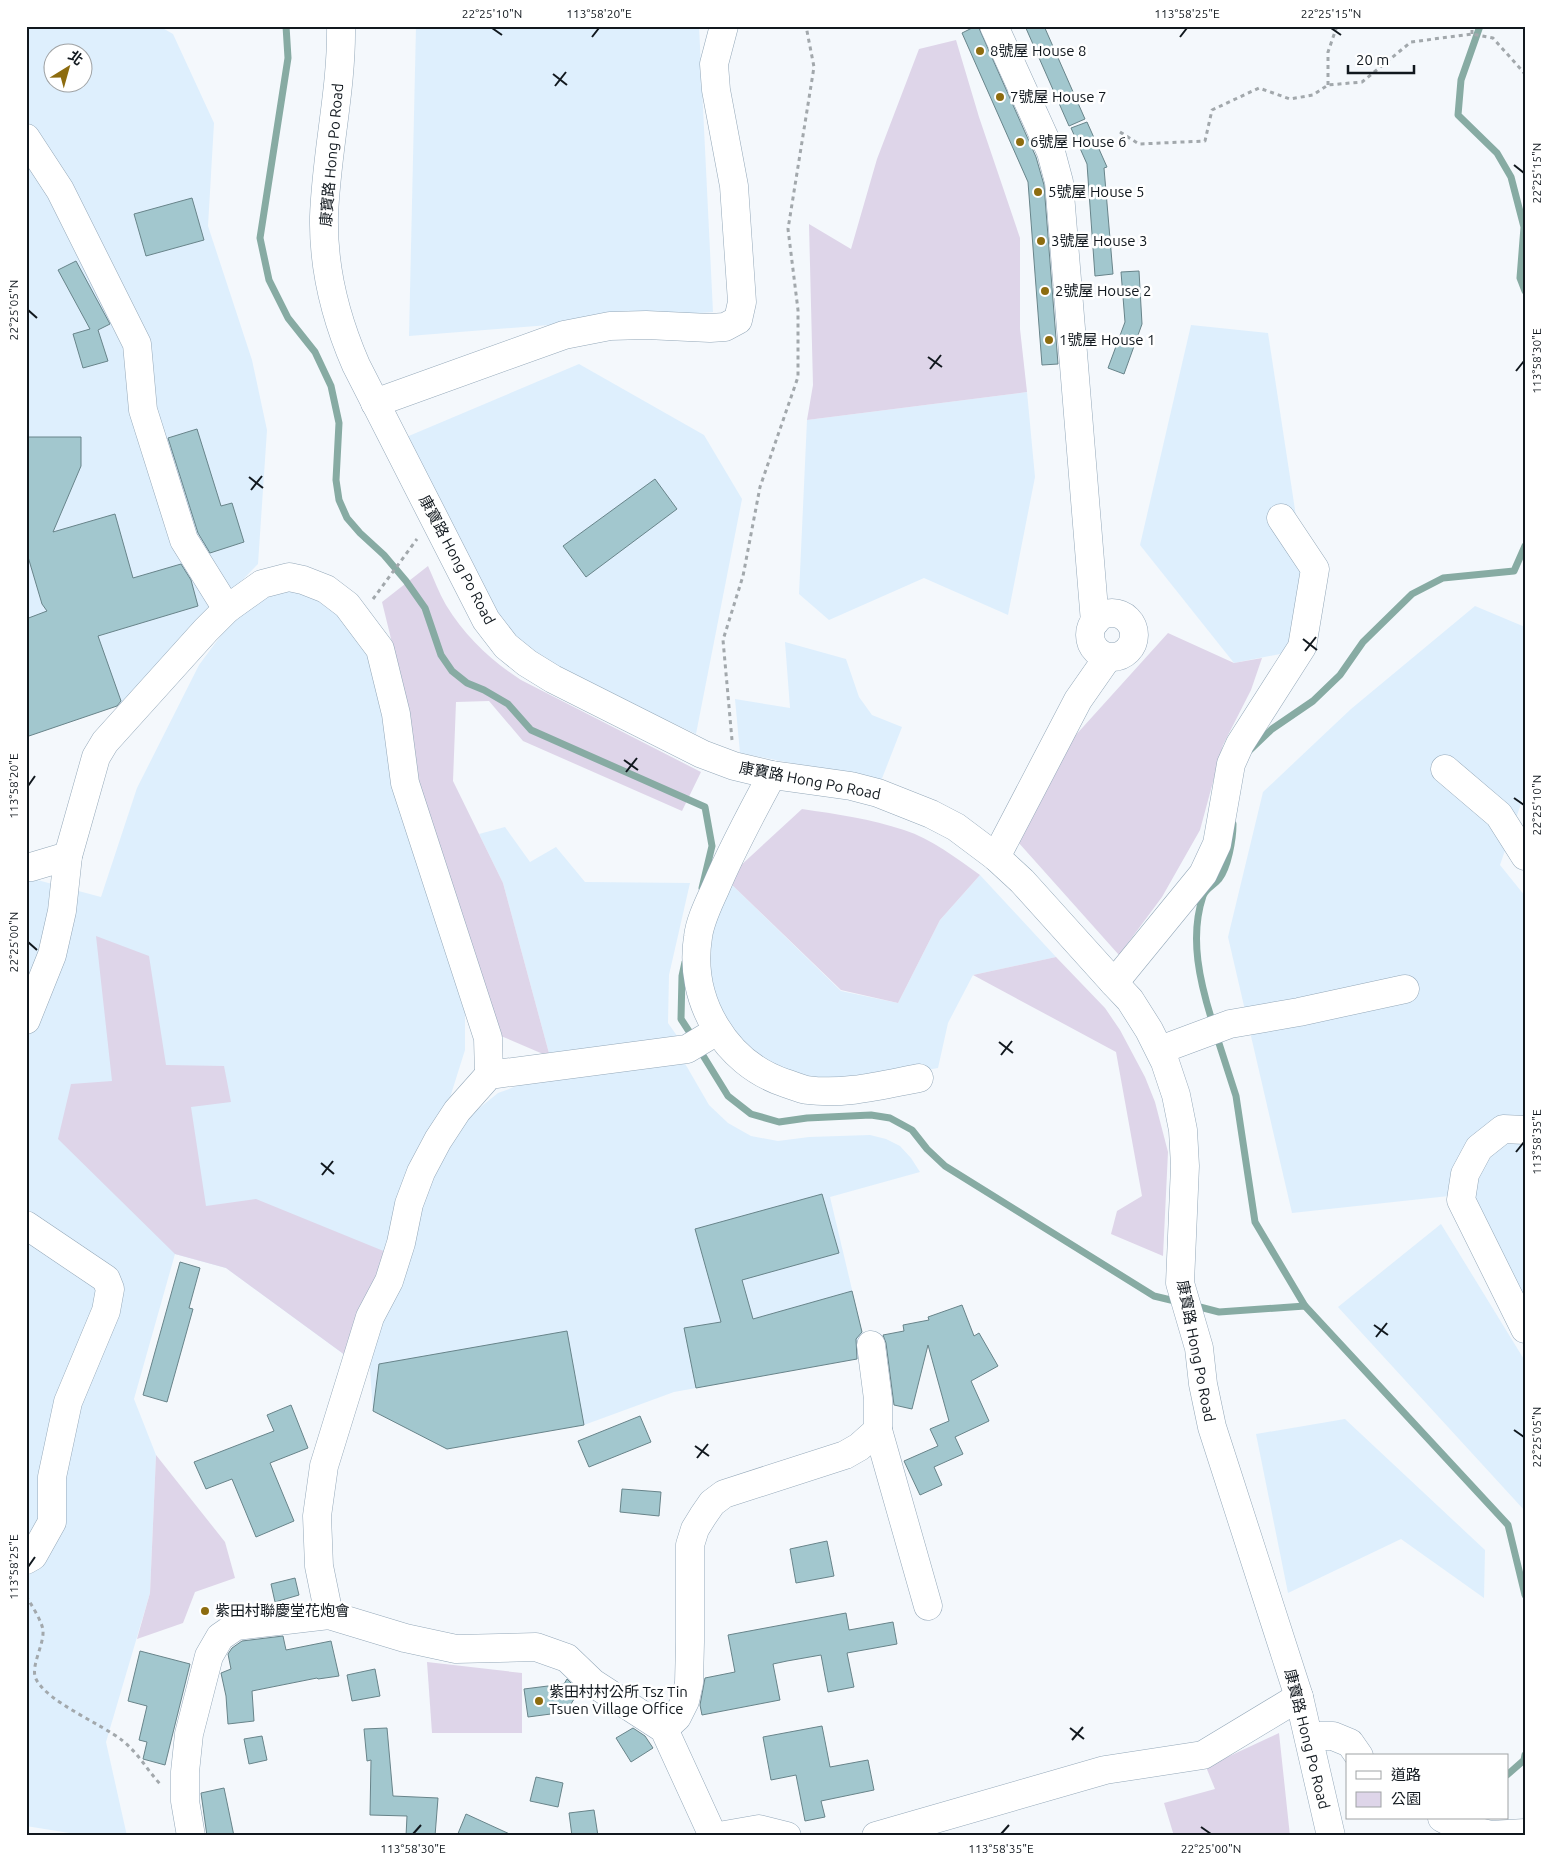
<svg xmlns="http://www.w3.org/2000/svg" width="1551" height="1862" font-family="Ubuntu,'Noto Sans TC',sans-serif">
<rect width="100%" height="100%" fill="#f4f8fc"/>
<g fill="#deeffd" fill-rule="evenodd">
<path d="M26,26H159L173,34L214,123L208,226L252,360L267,430L258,564L122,704L26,737ZM52,52H82V82H52Z"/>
<polygon points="416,26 699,26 713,312 409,336"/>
<polygon points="1191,325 1268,333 1316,647 1234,663 1140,545"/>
<polygon points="579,364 704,435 742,499 696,734 562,671 524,647 494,614 404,438"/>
<polygon points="1027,392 1035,477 1008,615 924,578 829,620 799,594 807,420"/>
<polygon points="289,589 320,599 339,613 370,654 465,1005 465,1050 448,1104 386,1252 349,1358 226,1268 175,1254 134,1399 156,1455 150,1593 106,1742 127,1836 88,1836 26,1826 26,877 101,897 137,788 199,665 234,618 267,595"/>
<polygon points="1475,606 1525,627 1525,792 1500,865 1525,896 1525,1327 1449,1196 1292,1213 1228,937 1263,792 1351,709"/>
<polygon points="785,642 846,659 859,697 872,715 902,727 881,781 740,753 735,699 790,708"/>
<polygon points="505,827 530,862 556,847 585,882 690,883 669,975 668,1023 682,1043 550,1057 503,883 479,834"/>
<polygon points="980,875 1056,957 973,975 948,1023 938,1068 841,1085 774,1072 722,1027 702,960 726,879 841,991 898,1003 940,920"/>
<polygon points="683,1060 709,1105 728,1123 751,1136 778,1141 809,1137 870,1135 886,1139 900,1146 911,1158 920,1172 830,1197 868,1357 674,1392 584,1425 447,1449 373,1411 369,1356 432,1176 467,1118 498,1093 531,1081"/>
<polygon points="1441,1224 1525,1361 1525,1511 1338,1307"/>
<polygon points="1345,1419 1485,1550 1484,1598 1401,1539 1288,1593 1256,1434"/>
</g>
<g fill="#ded5e9">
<polygon points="956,40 979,117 1020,238 1020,329 1027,392 807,420 813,385 809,224 851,249 877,159 919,49"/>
<path d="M428,566C434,579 439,593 446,605C465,636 490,660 521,680L701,772L682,811L523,741L489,701L456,702L453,781L503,883L550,1057L501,1036L417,780L409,712L382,602Z"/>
<polygon points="1168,633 1234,663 1262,658 1251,690 1223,745 1200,830 1162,897 1119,955 1018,842 1074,737"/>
<path d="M802,809C836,814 871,819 904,830C932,839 956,858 980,875L940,920L898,1003L841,990L726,879Z"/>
<polygon points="96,936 149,956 166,1065 224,1066 231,1102 191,1107 206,1206 256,1199 386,1252 349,1358 226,1268 175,1254 58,1139 71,1084 112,1081"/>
<polygon points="1056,957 1105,1008 1120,1030 1145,1077 1155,1102 1168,1152 1163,1256 1111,1234 1117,1211 1142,1196 1116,1052 973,975"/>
<polygon points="156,1455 225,1542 235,1578 195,1592 183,1623 137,1639 150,1593"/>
<polygon points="427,1662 522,1673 522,1733 432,1733"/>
<polygon points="1279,1733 1290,1836 1174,1836 1164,1803 1215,1789 1206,1767"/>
</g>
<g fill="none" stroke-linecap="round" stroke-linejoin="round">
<g stroke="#87aba3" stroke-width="7">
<polyline points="286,26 288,58 260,238 269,280 288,318 315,352 331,386 339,423 336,480 339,500 347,518 360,533 384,555 406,581 425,608 441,655 452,671 467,683 484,690 508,704 531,730 705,807 712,846 702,888"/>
<polyline points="1480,26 1461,80 1458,115 1497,153 1511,177 1524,227 1520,278 1525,291"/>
<polyline points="1250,750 1272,729 1313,701 1340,675 1363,642 1412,594 1443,578 1514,571 1525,546"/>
<polyline points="685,962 682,976 681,1019 694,1039"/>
<path d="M1213,1024C1200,983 1189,938 1203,896C1205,889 1214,885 1219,879C1228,868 1233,839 1233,824"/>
<polyline points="1216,1034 1236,1096 1255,1222 1305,1306"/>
<polyline points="699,1049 728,1096 751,1114 779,1122 807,1118 871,1115 890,1118 912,1130 927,1149 945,1166 1154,1296 1179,1302"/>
<polyline points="1192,1305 1219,1312 1305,1306 1508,1525 1525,1595"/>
<polyline points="1507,1775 1524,1760 1525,1755"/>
</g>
</g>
<g fill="#a2c7ce" stroke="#68848a">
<polygon points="976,26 978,26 1036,157 1044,185 1058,364 1042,365 1028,182 962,33"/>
<polygon points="1025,26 1044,26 1085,119 1069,126"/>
<polygon points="1087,122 1107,167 1104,168 1113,274 1095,276 1087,164 1071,128"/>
<polygon points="192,198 204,240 146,256 134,214"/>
<polygon points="76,261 110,324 98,330 108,361 83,368 73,334 90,329 58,270"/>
<polygon points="1139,271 1142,324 1124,374 1108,368 1125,322 1121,272"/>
<polygon points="197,429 221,506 232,503 244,542 210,553 198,533 168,438"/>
<polygon points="26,437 81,437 81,466 53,532 115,514 133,578 181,564 191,580 198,606 98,636 121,701 117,706 26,737 26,619 47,611 42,604 26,550"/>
<polygon points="655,479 677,509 586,577 563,546"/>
<polygon points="822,1194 839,1253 742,1280 753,1319 852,1291 862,1332 856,1339 857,1359 696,1388 684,1328 721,1322 695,1229"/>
<polygon points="180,1262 200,1268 189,1308 193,1309 167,1402 143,1395"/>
<polygon points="962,1305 974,1336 979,1333 998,1366 971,1381 989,1421 955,1437 963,1454 934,1467 942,1485 920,1495 904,1461 938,1446 930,1429 949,1421 928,1345 912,1409 894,1405 886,1343 883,1335 904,1331 903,1325 929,1320 928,1317"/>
<polygon points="567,1331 584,1425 447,1449 373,1411 379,1364"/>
<polygon points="291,1405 308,1448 270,1463 294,1521 256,1537 232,1479 206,1489 194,1462 274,1431 267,1415"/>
<polygon points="640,1416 651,1442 589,1467 578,1441"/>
<polygon points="622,1489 661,1492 659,1516 620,1512"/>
<polygon points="827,1541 834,1576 796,1583 790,1549"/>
<polygon points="295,1578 299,1595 275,1602 271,1584"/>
<polygon points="846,1613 849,1630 893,1622 897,1644 847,1653 854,1687 828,1692 821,1655 787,1661 773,1664 780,1700 702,1715 700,1705 705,1678 735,1672 728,1635"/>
<polygon points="283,1636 286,1650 331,1641 339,1676 318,1679 317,1678 252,1691 254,1721 228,1724 226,1696 221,1673 231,1669 228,1654 232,1648 242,1641"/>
<polygon points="140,1651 190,1664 165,1765 143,1759 147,1742 139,1740 147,1706 128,1701"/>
<polygon points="375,1669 380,1696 352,1701 347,1675"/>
<polygon points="567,1679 579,1691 566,1712 528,1717 524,1689 564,1684"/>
<polygon points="822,1726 830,1767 868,1760 874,1790 821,1801 825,1817 805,1821 796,1775 771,1780 763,1737"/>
<polygon points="387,1728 393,1796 438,1798 435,1836 406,1836 407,1816 370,1815 371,1760 367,1761 364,1729"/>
<polygon points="633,1728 645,1736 653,1748 631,1762 616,1738"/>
<polygon points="262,1736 267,1760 249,1764 244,1739"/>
<polygon points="536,1777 563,1783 558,1807 530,1801"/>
<polygon points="224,1788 234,1836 207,1836 201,1793"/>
<polygon points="594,1810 598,1836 572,1836 569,1813"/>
<polygon points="466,1814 514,1836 457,1836"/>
</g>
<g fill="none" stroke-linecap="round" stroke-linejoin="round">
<g stroke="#94a8b9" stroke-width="29">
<g id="minor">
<path d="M341,26C342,90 326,153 324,217C323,268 336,319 356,365L486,620L506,646L527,663L553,679L702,754L734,766L772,775L851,786L878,793L931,814L956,827L996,857L1022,881L1114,983L1130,1000L1149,1030L1165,1062L1176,1095L1183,1130L1185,1166L1180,1283L1199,1348L1203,1384L1212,1427L1299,1697L1331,1836"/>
<polyline points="994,26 1051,152 1059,182 1095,622"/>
<polyline points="26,138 60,190 137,344 143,410 184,540 227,609"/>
<polyline points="375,403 564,335 610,326 646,325 710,328 725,327 738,320 742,302 734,186 716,90 714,64 724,26"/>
<circle cx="1112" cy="635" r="22"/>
<polyline points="1445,769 1499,815 1525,856"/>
<path d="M772,775C752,812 732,849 716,887C709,903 700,920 698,937C688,1000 725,1063 785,1083C792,1085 800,1089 807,1090C845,1095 882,1085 919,1078"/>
<polyline points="996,857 1078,700 1108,657"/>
<polyline points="26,867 31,867 68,856"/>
<polyline points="1114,983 1203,874 1217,844 1231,764 1240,744 1302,647 1315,569 1281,518"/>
<polyline points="26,1020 52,955 62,911 68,856 96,757 105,742 206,630 227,609 262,584 289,577 303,580 326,589 347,605 380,649 396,714 405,783 488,1038 489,1075"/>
<polyline points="1160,1050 1230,1024 1299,1012 1405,989"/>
<polyline points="1525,1130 1503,1129 1479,1148 1465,1174 1461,1200 1525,1329"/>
<polyline points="26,1225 106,1279 110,1289 106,1311 68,1402 52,1477 52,1522 33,1556 26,1560"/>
<polyline points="878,1430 928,1606"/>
<polyline points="329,1615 319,1566 317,1516 324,1466 370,1317 389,1281 401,1243 409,1204 421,1172 438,1140 457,1111 489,1075 687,1049 717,1031"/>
<polyline points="664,1729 677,1717 685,1701 689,1683 690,1642 690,1545 695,1529 703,1516 712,1503 724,1494 845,1455 859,1447 878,1430 878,1399 871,1345"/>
<polyline points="1309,1736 1333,1736 1350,1743 1359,1756"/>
<polyline points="1442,1818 1460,1827 1491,1835 1525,1833"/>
<polyline points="191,1836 185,1801 185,1772 189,1734 209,1656 220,1637 236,1626 329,1615 405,1638 456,1649 536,1647 567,1658 593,1683 664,1729 713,1836"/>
<polyline points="719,1836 759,1829 787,1836"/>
<polyline points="876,1836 1105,1770 1203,1755 1299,1697"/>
</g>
</g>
<g stroke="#a2a8ac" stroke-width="3" stroke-dasharray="4 4" stroke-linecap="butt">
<polyline points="1472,34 1472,26"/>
<polyline points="1328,85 1328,52 1337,26"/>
<polyline points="1120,132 1139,144 1205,141 1212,110 1259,88 1290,99 1313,95 1328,85 1362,82 1411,42 1472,34 1493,38 1525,74"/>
<polyline points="373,599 417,539"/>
<polyline points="732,740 723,640 743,576 760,487 798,377 798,310 788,229 814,67 806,26"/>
<path d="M26,1596C31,1604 43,1623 43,1631C44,1645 30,1667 36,1679C47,1702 102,1724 123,1741C139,1754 147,1770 161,1785"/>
</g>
<use href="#minor" stroke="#fff" stroke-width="28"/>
</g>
<path fill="none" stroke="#11181e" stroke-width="2" d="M492,28L502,35M1331,28L1341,35M592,37L599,28M1180,37L1187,28M553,74L567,85M555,86L566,72M1514,165L1524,173M28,310L37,318M928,357L942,367M930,369L941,355M1516,371L1524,361M249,477L263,488M251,490L262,476M1303,639L1317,650M1305,651L1316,637M624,760L638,770M626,772L637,758M28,786L35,776M1514,798L1524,805M28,942L37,950M999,1042L1013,1053M1001,1055L1012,1041M1516,1152L1524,1142M321,1163L334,1174M322,1175L333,1161M1374,1325L1388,1335M1376,1337L1387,1323M1514,1430L1524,1437M695,1446L709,1456M697,1458L708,1444M28,1567L35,1557M1070,1728L1084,1739M1072,1740L1083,1727M1201,1827L1211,1834M413,1834L421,1825M1001,1834L1009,1825"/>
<g fill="#8d6c0f" stroke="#fff" stroke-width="2">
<circle cx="980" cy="51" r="5"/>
<circle cx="1000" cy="97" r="5"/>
<circle cx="1020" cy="142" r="5"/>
<circle cx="1038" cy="192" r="5"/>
<circle cx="1041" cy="241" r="5"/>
<circle cx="1045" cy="291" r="5"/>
<circle cx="1049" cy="340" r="5"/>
<circle cx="205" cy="1611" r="5"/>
<circle cx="539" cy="1701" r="5"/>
</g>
<g text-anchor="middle" stroke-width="5" stroke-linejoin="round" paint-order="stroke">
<g font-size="15" fill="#11181e" stroke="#fff" text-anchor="start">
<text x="990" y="56">8號屋 House 8</text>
<text x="1010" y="102">7號屋 House 7</text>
<text x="1030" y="147">6號屋 House 6</text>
<text x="1048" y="197">5號屋 House 5</text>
<text x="1051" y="246">3號屋 House 3</text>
<text x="1055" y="296">2號屋 House 2</text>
<text x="1059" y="345">1號屋 House 1</text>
<text x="215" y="1616">紫田村聯慶堂花炮會</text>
<text x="549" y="1697">紫田村村公所 Tsz Tin<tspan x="549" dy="17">Tsuen Village Office</tspan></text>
</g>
<g font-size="15" fill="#11181e" stroke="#fff">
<text transform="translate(332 155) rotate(-85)" y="5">康寶路 Hong Po Road</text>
<text transform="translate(457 560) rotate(62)" y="5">康寶路 Hong Po Road</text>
<text transform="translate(810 781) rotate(11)" y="5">康寶路 Hong Po Road</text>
<text transform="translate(1196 1351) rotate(79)" y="5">康寶路 Hong Po Road</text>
<text transform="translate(1307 1739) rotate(76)" y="5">康寶路 Hong Po Road</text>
</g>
</g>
<rect width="1551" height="1862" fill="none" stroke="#ffffff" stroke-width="55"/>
<rect x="1346" y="1754" width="162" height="65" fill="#ffffff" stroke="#a0a3a5"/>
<rect x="1356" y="1771" width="25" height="8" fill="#ffffff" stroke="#a0a3a5"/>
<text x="1391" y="1780" font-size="15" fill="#11181e">道路</text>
<rect x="1356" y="1792" width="25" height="15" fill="#ded5e9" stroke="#a0a3a5"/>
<text x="1391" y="1804" font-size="15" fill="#11181e">公園</text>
<g transform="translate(68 68) rotate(37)"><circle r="24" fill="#ffffff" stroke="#a0a3a5"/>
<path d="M0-4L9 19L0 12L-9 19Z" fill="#8d6c0f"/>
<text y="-8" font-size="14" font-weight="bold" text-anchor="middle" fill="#11181e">北</text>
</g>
<path d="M1348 65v8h66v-8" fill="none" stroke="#11181e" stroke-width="2.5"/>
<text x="1356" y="65" font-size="15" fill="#11181e" stroke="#ffffff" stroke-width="4" paint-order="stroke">20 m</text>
<rect x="28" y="28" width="1496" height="1806" fill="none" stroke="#11181e" stroke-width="2"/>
<g font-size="12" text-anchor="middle" fill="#11181e">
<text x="492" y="18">22°25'10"N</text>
<text x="599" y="18">113°58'20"E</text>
<text x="1187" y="18">113°58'25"E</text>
<text x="1331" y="18">22°25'15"N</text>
<text transform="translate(1537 173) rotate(-90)" y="4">22°25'15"N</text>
<text transform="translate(14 310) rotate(-90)" y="4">22°25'05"N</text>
<text transform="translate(1537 361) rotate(-90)" y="4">113°58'30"E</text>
<text transform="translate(14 786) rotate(-90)" y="4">113°58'20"E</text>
<text transform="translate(1537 805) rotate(-90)" y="4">22°25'10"N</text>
<text transform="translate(14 942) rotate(-90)" y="4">22°25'00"N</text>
<text transform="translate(1537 1142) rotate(-90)" y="4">113°58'35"E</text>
<text transform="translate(1537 1437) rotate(-90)" y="4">22°25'05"N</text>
<text transform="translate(14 1567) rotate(-90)" y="4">113°58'25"E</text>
<text x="413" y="1853">113°58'30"E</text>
<text x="1001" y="1853">113°58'35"E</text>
<text x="1211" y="1853">22°25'00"N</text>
</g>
</svg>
